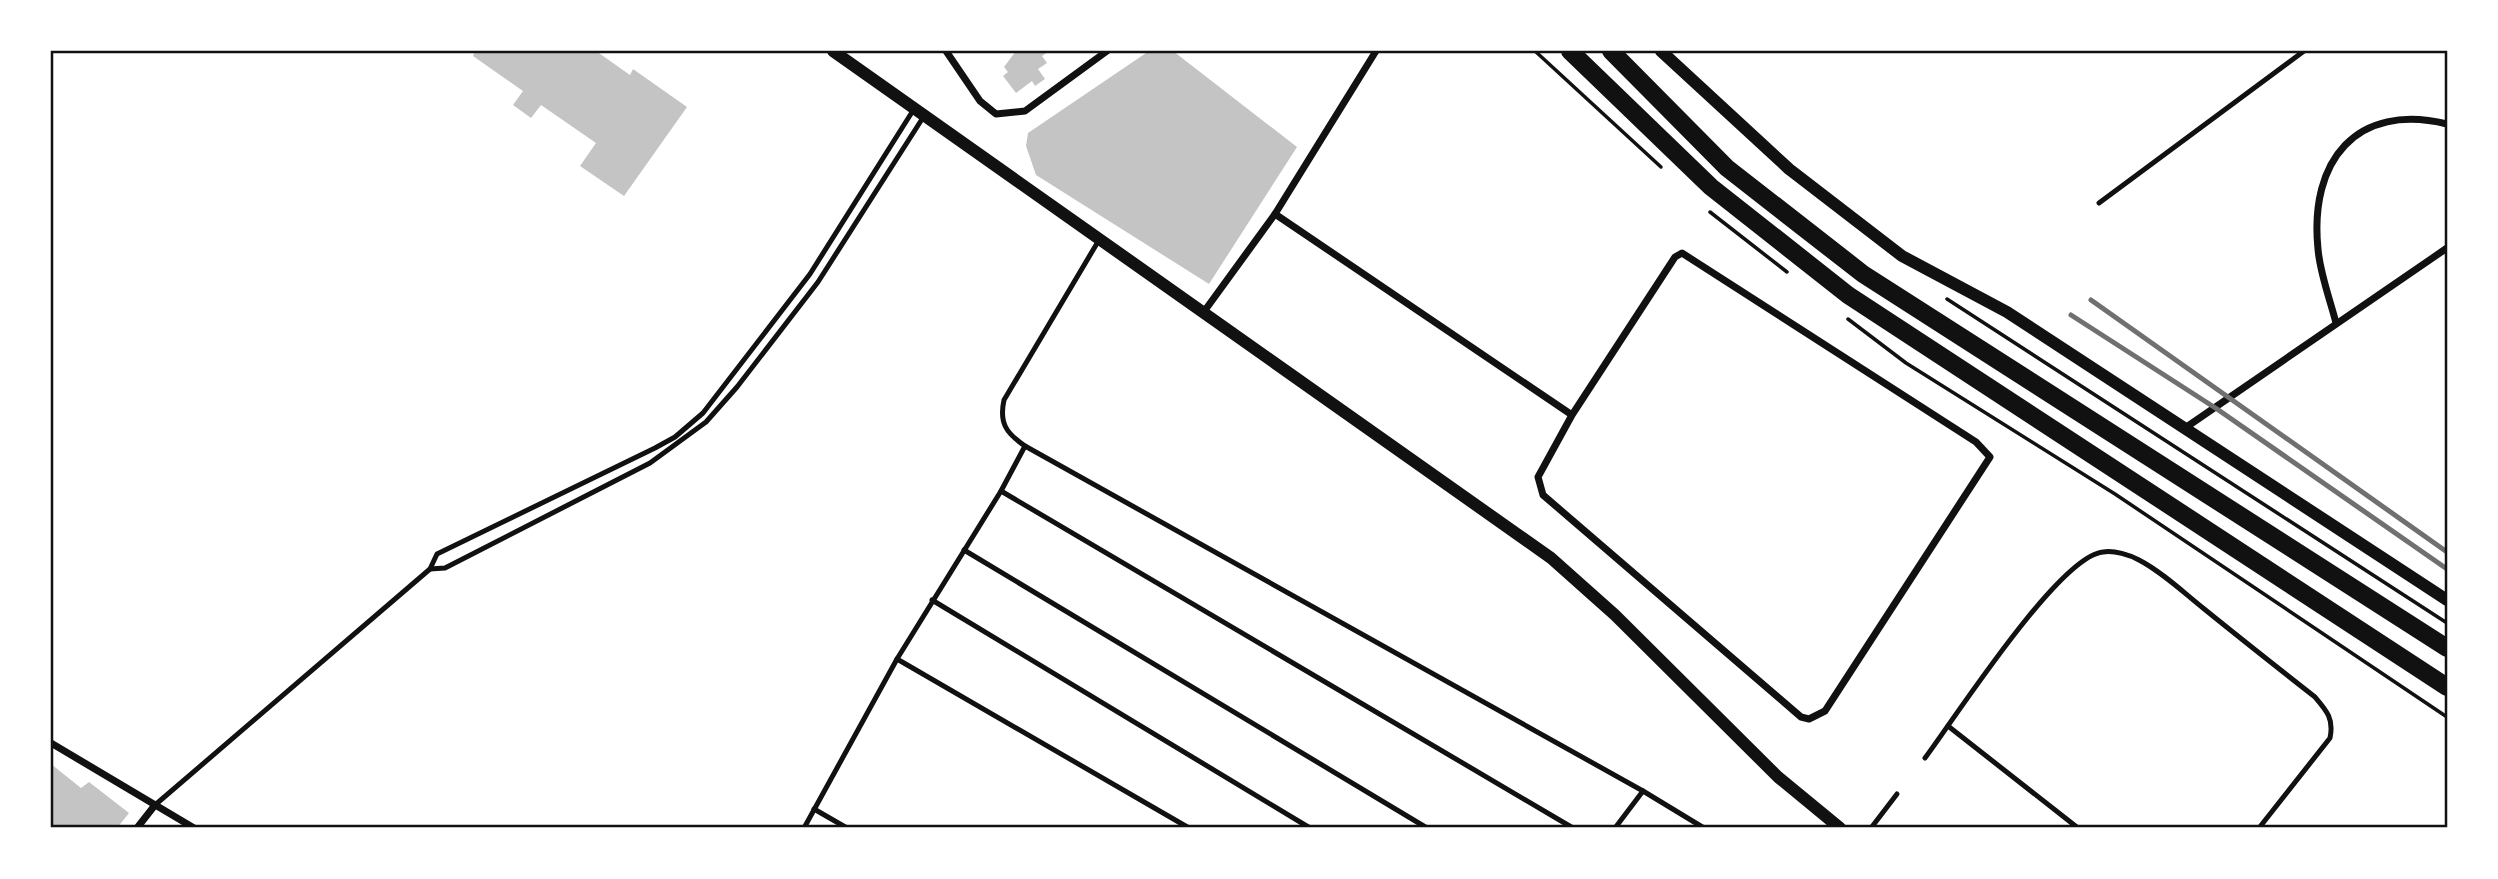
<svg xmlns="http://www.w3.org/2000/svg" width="2498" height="879" font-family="'Fira Sans',sans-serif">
<rect width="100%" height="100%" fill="#fff"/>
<g fill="#c4c4c4">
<polygon points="475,51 596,51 630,75 633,69 687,107 624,196 580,166 596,143 541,105 531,118 513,105 523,91 473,56"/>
<polygon points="1016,51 1049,51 1042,56 1047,63 1038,69 1045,79 1035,86 1032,81 1016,93 1003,76 1008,72 1004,67"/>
<polygon points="1149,51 1173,51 1297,147 1209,284 1036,175 1026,146 1028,133"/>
<polygon points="51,764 81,788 89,782 129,813 117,828 51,828"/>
</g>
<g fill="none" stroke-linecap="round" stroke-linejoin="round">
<g stroke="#111" stroke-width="3.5">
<polyline points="1535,51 1661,167"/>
<polyline points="1710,212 1787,272"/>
<polyline points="1947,299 2447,623"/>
<polyline points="1848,319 1906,363 2115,494 2447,717"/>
</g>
<g stroke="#111" stroke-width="5">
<polyline points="2099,203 2304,51"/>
<path d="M1099,240L1004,400C999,423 1006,433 1025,446L1643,791L1615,828"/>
<polyline points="1025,446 1001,491 897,659 1189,828"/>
<polyline points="1001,491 1573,828"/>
<polyline points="964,550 1427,828"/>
<polyline points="430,569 445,568 650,463 706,422 737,387 818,282 924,116"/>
<polyline points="932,600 1310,828"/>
<polyline points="1948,726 2078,828"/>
<path d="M1925,758C1955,718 2059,556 2103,552C2114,550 2130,555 2139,560C2162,572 2183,592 2203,608C2240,638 2278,668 2315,697C2327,711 2334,719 2330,738L2259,828"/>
<polyline points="1643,791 1704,828"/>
<polyline points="155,805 430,569 437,554 655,448 675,437 703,413 810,274 914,109"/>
<polyline points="814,809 847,828"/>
<polyline points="804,828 897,659"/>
<polyline points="1871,828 1897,794"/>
</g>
<g stroke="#111" stroke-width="7">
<polyline points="946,51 980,101 996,114 1025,111 1107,51"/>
<polyline points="1275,214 1572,415 1675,257 1682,253 1976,442 1990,457 1825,711 1809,719 1801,717 1543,495 1538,477 1572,415"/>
<polyline points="1203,313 1275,214 1376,51"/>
<path d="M2336,323C2330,299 2320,274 2318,249C2309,161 2356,102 2447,124"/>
<polyline points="2185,428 2447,248"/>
<polyline points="51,743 194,828"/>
<polyline points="137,828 155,805"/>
</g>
<g stroke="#111" stroke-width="12">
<polyline points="833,51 1551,558 1615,615 1778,777 1840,828"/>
<polyline points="1661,51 1789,169 1902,256 2007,312 2447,600"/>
</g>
<g stroke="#111" stroke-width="18">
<polyline points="1570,51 1711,187 1848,295 2447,687"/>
<polyline points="1611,51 1727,168 1863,274 2447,648"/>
</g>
<g stroke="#707070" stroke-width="5">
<polyline points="2091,300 2447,552"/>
<polyline points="2071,315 2217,409 2447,569"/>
</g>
</g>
<rect width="2498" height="879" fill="none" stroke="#ffffff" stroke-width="105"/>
<rect x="52" y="52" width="2394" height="774" fill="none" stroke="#111" stroke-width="2.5"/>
</svg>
